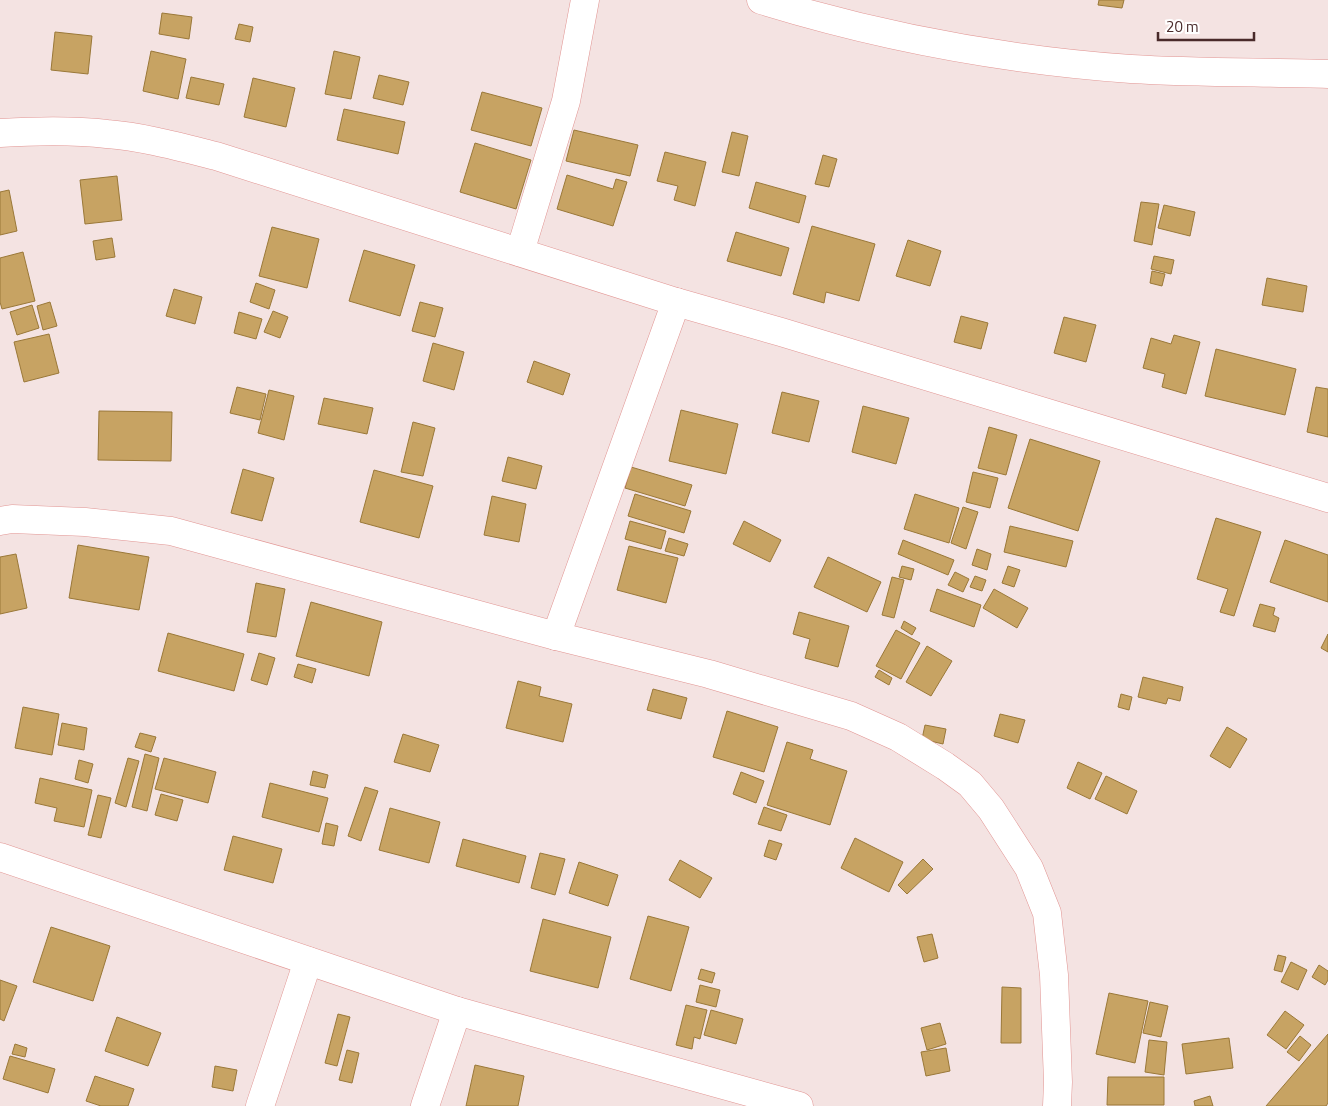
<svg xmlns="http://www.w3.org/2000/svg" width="1328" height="1106" font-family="'Titillium Web',sans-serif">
<rect width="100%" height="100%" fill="#f4e3e2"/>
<g fill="#c7a363" stroke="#9a7838">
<polygon points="1099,0 1124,0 1122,8 1098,5"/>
<polygon points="162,13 192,17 189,39 159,34"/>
<polygon points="239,24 253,27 250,42 235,39"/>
<polygon points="55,32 92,36 88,74 51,70"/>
<polygon points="151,51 186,59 178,99 143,91"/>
<polygon points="334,51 360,57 351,99 325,94"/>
<polygon points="379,75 409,82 403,105 373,98"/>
<polygon points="191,77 224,84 219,105 186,98"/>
<polygon points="253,78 295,88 286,127 244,117"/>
<polygon points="482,92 542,108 531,146 471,130"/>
<polygon points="344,109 405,122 398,154 337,140"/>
<polygon points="574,130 638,145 630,176 566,161"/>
<polygon points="732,132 748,136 739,176 722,172"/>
<polygon points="475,143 531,160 516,209 460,192"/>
<polygon points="665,152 706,162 695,206 674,200 678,186 657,181"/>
<polygon points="823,155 837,159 829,187 815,184"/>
<polygon points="567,175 613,189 616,179 627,182 613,226 557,209"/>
<polygon points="117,176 122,220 85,224 80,180"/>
<polygon points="756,182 806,196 799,223 749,208"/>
<polygon points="9,190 17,231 0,235 0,192"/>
<polygon points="1141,202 1159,204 1152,245 1134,241"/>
<polygon points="1164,205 1195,212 1190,236 1158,228"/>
<polygon points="812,226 875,244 859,301 826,292 824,303 793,294"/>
<polygon points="272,227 319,239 307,288 259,276"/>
<polygon points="736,232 789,248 781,276 727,261"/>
<polygon points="112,238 115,257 96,260 93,241"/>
<polygon points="908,240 941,251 930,286 896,276"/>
<polygon points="364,250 415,265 400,316 349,301"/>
<polygon points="23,252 35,301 2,309 0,302 0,258"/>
<polygon points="1154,256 1174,260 1171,274 1151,269"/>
<polygon points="1152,271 1165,274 1162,286 1150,283"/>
<polygon points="1267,278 1307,286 1303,312 1262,305"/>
<polygon points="256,283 275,290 269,309 250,302"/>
<polygon points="174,289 202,297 195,324 166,316"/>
<polygon points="50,302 57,326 43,330 37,306"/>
<polygon points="420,302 443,308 435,337 412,331"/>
<polygon points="32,305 39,328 17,335 10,312"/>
<polygon points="273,311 288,317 280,338 264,332"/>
<polygon points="239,312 262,319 256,339 234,333"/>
<polygon points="961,316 988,323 981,349 954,342"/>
<polygon points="1064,317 1096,325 1086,362 1054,353"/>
<polygon points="49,334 59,373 24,382 14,342"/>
<polygon points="1174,335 1200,342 1186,394 1162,387 1165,374 1143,368 1151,338 1171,344"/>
<polygon points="433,343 464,352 454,390 423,381"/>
<polygon points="1216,349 1296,369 1285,415 1205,396"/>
<polygon points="534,361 570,374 563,395 527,382"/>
<polygon points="237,387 266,394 260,420 230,413"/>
<polygon points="1316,387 1328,389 1328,437 1307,432"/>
<polygon points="269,390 294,396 284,440 258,433"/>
<polygon points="782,392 819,401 809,442 772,433"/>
<polygon points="324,398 373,408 367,434 318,424"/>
<polygon points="863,406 909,418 896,464 852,452"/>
<polygon points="681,410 738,424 726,474 669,461"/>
<polygon points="99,411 172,412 171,461 98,460"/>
<polygon points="413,422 435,428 423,476 401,472"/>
<polygon points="989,427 1017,435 1006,475 978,468"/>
<polygon points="1030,439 1100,461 1078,531 1008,508"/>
<polygon points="508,457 542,466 536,489 502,481"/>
<polygon points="631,467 692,485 685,506 625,488"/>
<polygon points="243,469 274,478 262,521 231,513"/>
<polygon points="374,470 433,486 419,538 360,522"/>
<polygon points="973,472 998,478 990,508 966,502"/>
<polygon points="635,494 691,511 684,533 628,516"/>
<polygon points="915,494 959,508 949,543 904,529"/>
<polygon points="492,496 526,504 519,542 484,535"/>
<polygon points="963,507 978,512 966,549 951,543"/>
<polygon points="1216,518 1261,532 1234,616 1220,612 1228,589 1197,579"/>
<polygon points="630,521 666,531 661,549 625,539"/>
<polygon points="744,521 781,540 770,562 733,544"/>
<polygon points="1010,526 1073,541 1066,567 1004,552"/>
<polygon points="669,538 688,544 684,556 665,551"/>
<polygon points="903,540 954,560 948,575 898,554"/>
<polygon points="1285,540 1328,555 1328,602 1270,582"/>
<polygon points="78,545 149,557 139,610 69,598"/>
<polygon points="629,546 678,558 666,603 617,590"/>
<polygon points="977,549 991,554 987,570 972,565"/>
<polygon points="16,554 27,608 0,614 0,557"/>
<polygon points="828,557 881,582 867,612 814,587"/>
<polygon points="902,566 914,569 911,580 899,577"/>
<polygon points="1008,566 1020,570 1014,587 1002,583"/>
<polygon points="955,572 969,579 963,592 948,585"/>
<polygon points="975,576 986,580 982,591 970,587"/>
<polygon points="892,577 904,580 894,618 882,615"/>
<polygon points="256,583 285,589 276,637 247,632"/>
<polygon points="937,589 981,605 974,627 930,611"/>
<polygon points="994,589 1028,608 1017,628 983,608"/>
<polygon points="311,602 382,622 369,676 296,656"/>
<polygon points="1260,604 1275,608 1273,615 1279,618 1275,632 1253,626"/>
<polygon points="799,612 849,626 838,667 805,658 810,639 793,634"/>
<polygon points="904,621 916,628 912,635 901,628"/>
<polygon points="896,630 920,643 901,679 876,666"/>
<polygon points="168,633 244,654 234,691 158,671"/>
<polygon points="1328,634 1328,652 1321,648"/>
<polygon points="927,646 952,661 931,696 906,682"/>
<polygon points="259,653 275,658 267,685 251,680"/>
<polygon points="298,664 316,669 312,683 294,677"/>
<polygon points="879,670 892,678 889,685 875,677"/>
<polygon points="1143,677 1183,687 1180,701 1168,698 1166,704 1138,697"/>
<polygon points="518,681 541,687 539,696 572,704 563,742 506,728"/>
<polygon points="653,689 687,698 681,719 647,710"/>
<polygon points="1121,694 1132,697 1129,710 1118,707"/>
<polygon points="23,707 59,714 52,755 15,748"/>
<polygon points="727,711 778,727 764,772 713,757"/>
<polygon points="1000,714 1025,720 1018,743 994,736"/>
<polygon points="62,723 87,728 84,750 58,745"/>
<polygon points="925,725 946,729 943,744 922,739"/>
<polygon points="1227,727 1247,739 1230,768 1210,756"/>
<polygon points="140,733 156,737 151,752 135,747"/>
<polygon points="403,734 439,745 430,772 394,762"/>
<polygon points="787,742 813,750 810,759 847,771 830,825 767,805"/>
<polygon points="145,754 159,758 147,811 132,807"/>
<polygon points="128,758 139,761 126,807 115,803"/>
<polygon points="164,758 216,772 208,803 155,789"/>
<polygon points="79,760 93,764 88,783 75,779"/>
<polygon points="1078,762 1102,773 1090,799 1067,788"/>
<polygon points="313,771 328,775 325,788 310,785"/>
<polygon points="741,772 764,781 756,803 733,794"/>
<polygon points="1106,776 1137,791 1127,814 1095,799"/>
<polygon points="40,778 92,790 84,827 54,821 57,808 35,803"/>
<polygon points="270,783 328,798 319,832 262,817"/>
<polygon points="365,787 378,791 361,841 348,836"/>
<polygon points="161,794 183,800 177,821 155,815"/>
<polygon points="98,795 111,798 101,838 88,835"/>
<polygon points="764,807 787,815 781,831 758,824"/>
<polygon points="390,808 440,822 429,863 379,850"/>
<polygon points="326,823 338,826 334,846 322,844"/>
<polygon points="233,836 282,849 273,883 224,870"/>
<polygon points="855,838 903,862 889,892 841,868"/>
<polygon points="463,839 526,856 519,883 456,866"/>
<polygon points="769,840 782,844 776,860 764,856"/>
<polygon points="540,853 565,859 555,895 531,888"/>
<polygon points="923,859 933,869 907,894 898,885"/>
<polygon points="680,860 712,878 700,898 669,880"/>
<polygon points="579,862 618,875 608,906 569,893"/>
<polygon points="648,916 689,927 671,991 630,979"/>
<polygon points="543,919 611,937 598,988 530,971"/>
<polygon points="51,927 110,946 93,1001 33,982"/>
<polygon points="932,934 938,958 924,962 917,937"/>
<polygon points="1278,955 1286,957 1282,972 1274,970"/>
<polygon points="1291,962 1307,970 1298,990 1281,982"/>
<polygon points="1319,965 1328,971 1328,980 1325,985 1312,977"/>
<polygon points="701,969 715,973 712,983 698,979"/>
<polygon points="0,980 17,986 4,1021 0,1019"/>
<polygon points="700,985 720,990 716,1007 696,1002"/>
<polygon points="1002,987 1021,988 1021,1043 1001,1043"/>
<polygon points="1109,993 1148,1001 1135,1063 1096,1054"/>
<polygon points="1150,1002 1168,1006 1161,1037 1143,1033"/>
<polygon points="686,1005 707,1010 700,1039 694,1037 692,1049 676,1045"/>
<polygon points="711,1010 743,1019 736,1044 704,1035"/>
<polygon points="1285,1011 1304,1025 1286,1049 1267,1035"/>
<polygon points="338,1014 350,1017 337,1066 325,1063"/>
<polygon points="117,1017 161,1033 148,1066 105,1051"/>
<polygon points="940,1023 946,1044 927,1050 921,1028"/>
<polygon points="1328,1034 1328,1103 1326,1106 1266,1106"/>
<polygon points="1300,1036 1311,1045 1299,1061 1287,1052"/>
<polygon points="1229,1038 1233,1068 1186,1074 1182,1044"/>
<polygon points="1149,1040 1167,1042 1164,1075 1145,1072"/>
<polygon points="15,1044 27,1048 25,1057 12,1054"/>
<polygon points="946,1048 950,1071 926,1076 921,1052"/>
<polygon points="347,1050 359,1053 352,1083 339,1080"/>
<polygon points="10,1056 55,1069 48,1093 3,1079"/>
<polygon points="475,1065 524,1076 518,1106 466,1106"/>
<polygon points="215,1066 237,1070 233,1091 212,1087"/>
<polygon points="95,1076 134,1089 128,1106 101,1106 86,1101"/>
<polygon points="1108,1077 1164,1077 1164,1105 1107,1105"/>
<polygon points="1210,1096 1213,1106 1195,1106 1194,1101"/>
</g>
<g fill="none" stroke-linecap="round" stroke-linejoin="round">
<g stroke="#e29593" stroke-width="29">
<g id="street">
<path d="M761,0C881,37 1006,60 1131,69C1197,73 1263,72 1328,74"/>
<path d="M0,133C35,131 72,130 107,134C144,137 180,147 216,156L676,302L781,332L1328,498"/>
<polyline points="520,252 566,101 585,0"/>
<polyline points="0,521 12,519 85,522 171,531 556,636 709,674 851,716 898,737 945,766 970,784 991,809 1029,868 1047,913 1054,975 1058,1082 1057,1106"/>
<polyline points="556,636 676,302"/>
<polyline points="0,857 457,1011 799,1106"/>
<polyline points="260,1106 308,961"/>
<polyline points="425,1106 457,1011"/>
</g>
</g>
<use href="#street" stroke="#fff" stroke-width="28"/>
</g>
<path d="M1158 32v8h96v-8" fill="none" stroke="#492a2a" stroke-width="2.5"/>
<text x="1166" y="32" font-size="15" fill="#492a2a" stroke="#ffffff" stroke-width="4" paint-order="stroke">20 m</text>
</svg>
